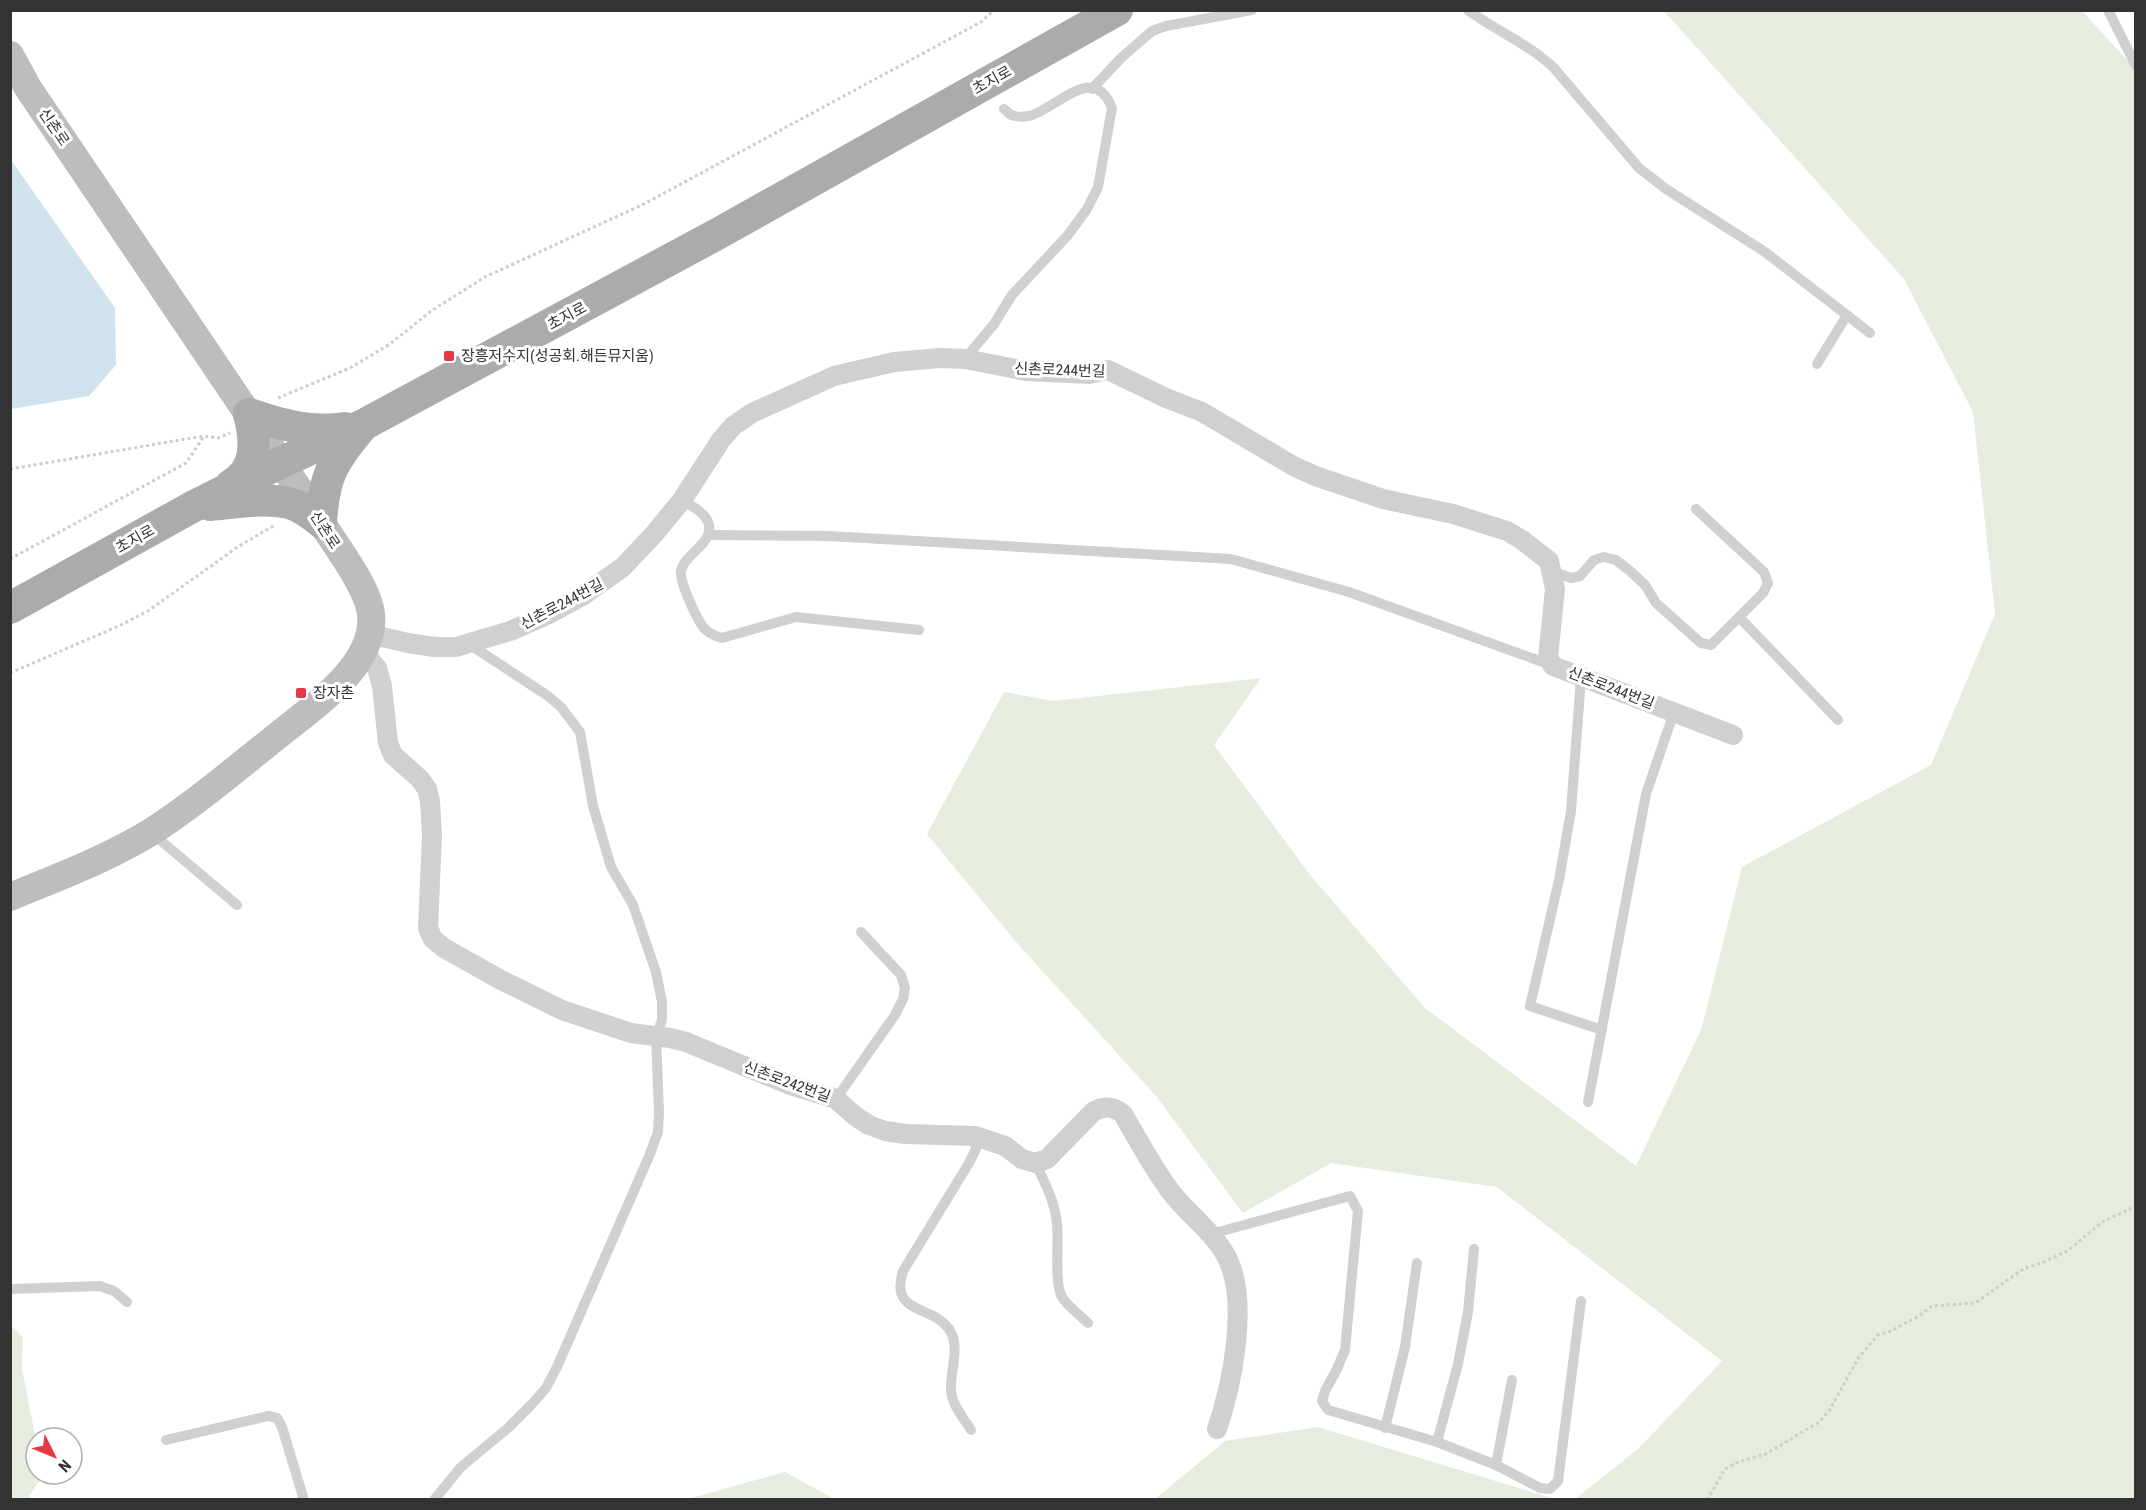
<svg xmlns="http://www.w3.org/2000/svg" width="2146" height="1510" font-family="'Roboto Condensed','Noto Sans KR',sans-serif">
<rect width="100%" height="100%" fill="#fff"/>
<g fill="#e6ecdf">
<polygon points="1664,11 2082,11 2126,59 2135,67 2135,1499 1575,1499 1638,1449 1722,1361 1497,1187 1331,1163 1243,1213 1156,1096 1016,942 927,834 1004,692 1053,701 1261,678 1214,745 1310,875 1425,1008 1636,1166 1701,1030 1742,867 1931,765 1995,614 1973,412 1904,279"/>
<polygon points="11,1325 23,1338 22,1369 36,1440 36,1474 43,1474 43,1476 29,1496 32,1499 11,1499"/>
<polygon points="1318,1427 1555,1499 1155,1499 1225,1441"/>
<polygon points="785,1472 834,1499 688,1499"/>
</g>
<polygon fill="#cfe2ee" points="11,160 115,308 116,365 89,396 11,409"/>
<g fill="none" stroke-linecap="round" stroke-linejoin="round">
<g stroke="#cdcdcd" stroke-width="3" stroke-dasharray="3 3" stroke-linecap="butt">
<polyline points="278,398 350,368 390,344 431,311 485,277 642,205 981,22 994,10"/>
<polyline points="10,469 204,436 218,438 230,433"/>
<polyline points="10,559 186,463 204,436"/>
<polyline points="10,673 121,625 148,611 239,546 275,525"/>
<polyline points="1707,1500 1725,1469 1738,1462 1766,1454 1819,1422 1829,1411 1859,1357 1878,1335 1891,1331 1919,1316 1932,1306 1975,1303 2025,1268 2042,1263 2069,1250 2102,1222 2136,1206"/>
</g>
<g stroke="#d0d0d0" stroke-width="10">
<path d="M1468,10C1496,31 1529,44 1554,68L1639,168L1666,189L1765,252L1870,333"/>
<polyline points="2108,10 2136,66"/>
<polyline points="1092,89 1121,58 1152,31 1166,26 1252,10"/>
<path d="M965,359L994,324L1012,295L1068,235L1087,209L1098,187L1112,108C1093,61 1057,109 1029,116C1023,117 1017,117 1011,115L1004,109"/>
<polyline points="1817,364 1847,315"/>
<path d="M682,500C691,506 707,513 709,525C713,544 684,554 681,571C679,581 696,617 703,627C708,633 715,636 722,638L796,617L919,630"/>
<polyline points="709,535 828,536 1231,559 1349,592 1551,665"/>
<polyline points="1551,571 1571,578 1580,576 1594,560 1604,557 1616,560 1630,571 1645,585 1656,603 1701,643 1711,645 1763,593 1768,583 1764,572 1696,509"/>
<polyline points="1740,618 1838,720"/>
<polyline points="1581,678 1571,811 1559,880 1530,1006 1602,1030"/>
<polyline points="153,834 237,905"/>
<polyline points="836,1099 895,1015 903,999 905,988 901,975 861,932"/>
<polyline points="1588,1102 1646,794 1674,712"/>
<path d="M1035,1163C1045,1182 1055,1202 1057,1224C1059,1242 1054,1283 1062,1297C1067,1306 1080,1315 1088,1323"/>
<polyline points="1211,1234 1350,1196 1358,1211 1345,1350 1336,1371 1325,1391 1322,1401 1328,1410 1437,1442 1496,1465 1540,1488 1550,1489 1558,1481 1581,1301"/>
<polyline points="10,1289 100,1286 114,1291 127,1302"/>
<polyline points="1385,1428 1405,1347 1417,1263"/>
<path d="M971,1430C963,1417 951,1404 951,1389C950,1370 961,1346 949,1329C933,1305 889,1315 903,1271L969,1163L976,1149L975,1136"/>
<polyline points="166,1440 268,1416 277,1418 282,1427 304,1500"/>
<polyline points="1437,1442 1458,1364 1468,1312 1474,1249"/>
<polyline points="1496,1465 1512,1380"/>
<polyline points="434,1500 461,1467 508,1428 533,1403 546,1388 557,1367 650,1154 658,1132 659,1112 656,1037 662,1020 662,1002 656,972 633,905 611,867 593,806 580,732 561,707 548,696 469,644"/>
</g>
<g stroke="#d0d0d0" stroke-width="20">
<polyline points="369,634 408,643 434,647 456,647 510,631 549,614 582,596 623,567 655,533 682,500 721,440 733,426 752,413 834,376 894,362 940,358 965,359 1026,371 1089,374 1108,370 1166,398 1202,412 1295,467 1318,477 1383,499 1453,514 1507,531 1522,540 1549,561 1555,589 1548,658 1553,666 1733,735"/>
<path d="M363,651L377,668L382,686L388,743L393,755L420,779L427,789L430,801L432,835L428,928L433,939L444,948L501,980L562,1010L631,1033L670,1038L686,1042L790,1085L836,1099L855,1116L869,1125L885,1131L905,1134L975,1136L1005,1146L1022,1159L1035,1163L1047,1159L1094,1111C1105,1106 1113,1106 1123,1114C1138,1140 1153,1168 1171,1192C1189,1216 1217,1234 1229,1262C1248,1306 1232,1385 1217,1429"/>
</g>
<path stroke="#bdbdbd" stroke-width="28" d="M10,55L28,88L321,522C336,546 368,587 371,614C373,632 365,651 355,665C333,695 299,718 271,741C232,772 193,805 151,832C107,859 58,877 10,897"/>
<g stroke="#ababab" stroke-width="32">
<path d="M249,414C281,425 310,433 345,428"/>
<path d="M231,485C258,470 256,440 249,414"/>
<path d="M210,505C235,503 264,497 289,503C301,506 312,515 321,522"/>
<path d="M321,522C324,478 331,463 360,429"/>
<polyline points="10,608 194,506 280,463 363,425 721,232 1117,10"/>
</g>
</g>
<g fill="#e63946" stroke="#fff" stroke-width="2">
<rect x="443" y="350" width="12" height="12" rx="3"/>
<rect x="295" y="687" width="12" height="12" rx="3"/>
</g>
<g text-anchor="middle" stroke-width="6" stroke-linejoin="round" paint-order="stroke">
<g font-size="15" fill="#333" stroke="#fff">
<text transform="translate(992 80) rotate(-29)" y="5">초지로</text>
<text transform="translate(54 127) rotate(56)" y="5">신촌로</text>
<text transform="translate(567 316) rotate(-28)" y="5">초지로</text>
<text transform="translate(1060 370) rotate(2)" y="5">신촌로244번길</text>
<text transform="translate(325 530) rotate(57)" y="5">신촌로</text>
<text transform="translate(135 539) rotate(-29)" y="5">초지로</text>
<text transform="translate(562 604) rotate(-28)" y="5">신촌로244번길</text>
<text transform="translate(1611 688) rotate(21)" y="5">신촌로244번길</text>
<text transform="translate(787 1082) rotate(20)" y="5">신촌로242번길</text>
</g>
<g font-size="15" fill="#333" stroke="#fff" text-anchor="start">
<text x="461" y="361">장흥저수지(성공회.해든뮤지움)</text>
<text x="313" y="698">장자촌</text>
</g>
</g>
<rect width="2146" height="1510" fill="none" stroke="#333333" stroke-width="24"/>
<g transform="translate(54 1456) rotate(133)"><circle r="28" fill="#ffffff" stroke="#adadad" stroke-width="1.5"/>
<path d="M0-4.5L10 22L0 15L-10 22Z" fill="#e63946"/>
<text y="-9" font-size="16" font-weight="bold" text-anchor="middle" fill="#333333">N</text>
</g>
</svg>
